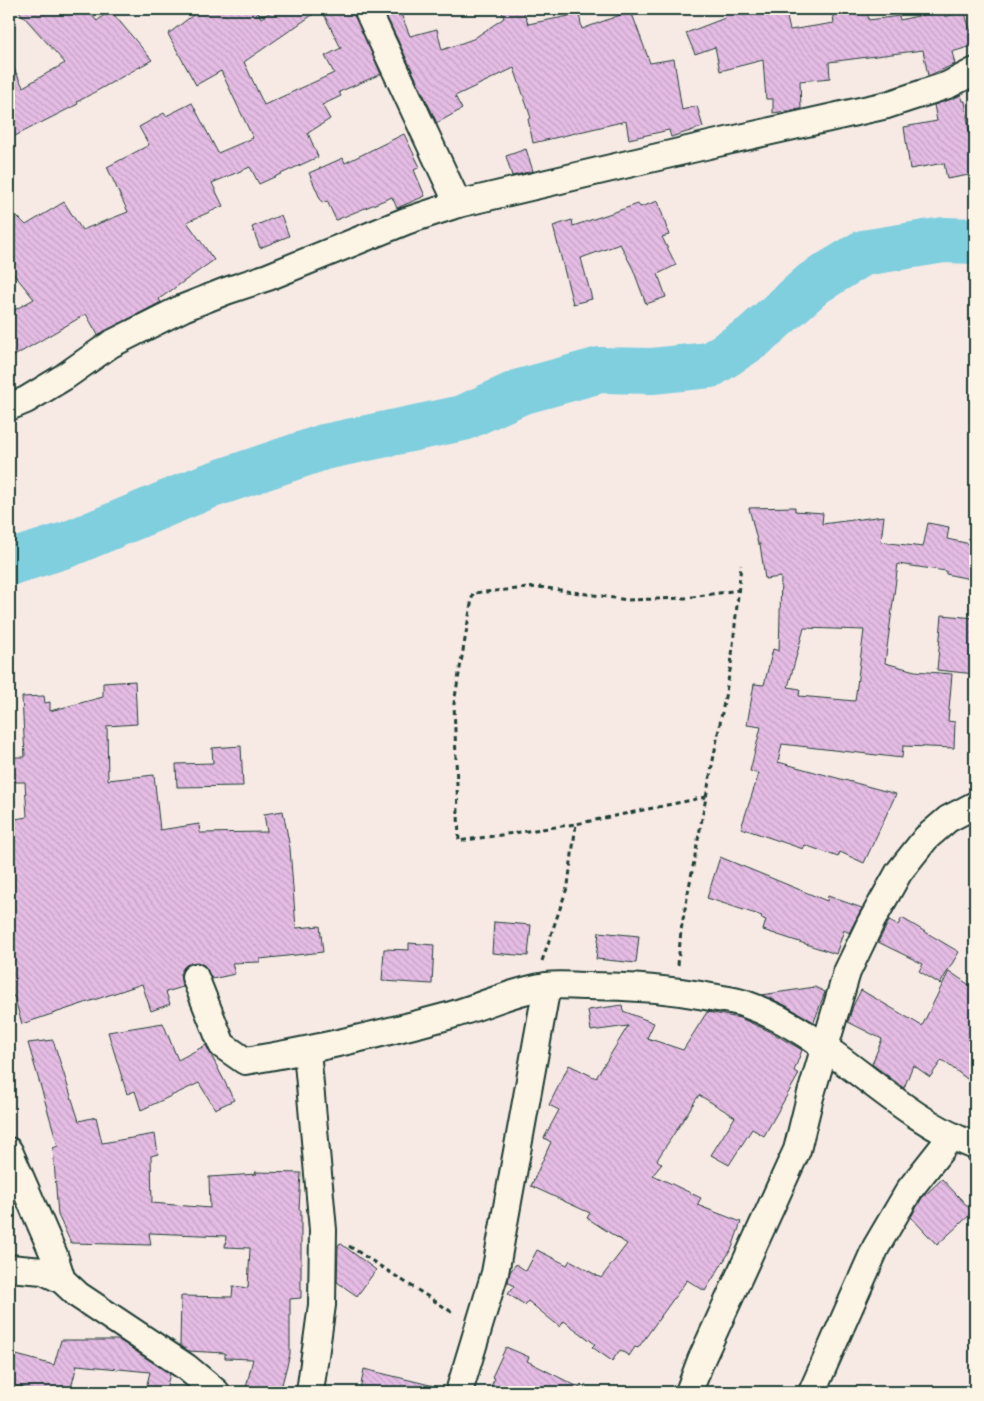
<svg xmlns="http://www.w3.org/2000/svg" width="984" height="1401" font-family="'Playpen Sans',sans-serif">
<defs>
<pattern id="building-back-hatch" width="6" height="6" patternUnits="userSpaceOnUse" patternTransform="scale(1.25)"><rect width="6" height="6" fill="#e5bce4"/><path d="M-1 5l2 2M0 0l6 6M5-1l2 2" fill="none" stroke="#c4a2c4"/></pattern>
</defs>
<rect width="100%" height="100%" fill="#f7eae5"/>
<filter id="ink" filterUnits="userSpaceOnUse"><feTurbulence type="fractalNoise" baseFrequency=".02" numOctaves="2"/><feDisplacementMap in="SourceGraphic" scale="10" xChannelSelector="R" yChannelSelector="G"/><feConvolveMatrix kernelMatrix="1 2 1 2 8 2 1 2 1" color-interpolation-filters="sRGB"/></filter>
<g filter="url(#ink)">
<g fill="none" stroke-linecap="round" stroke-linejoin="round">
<polyline stroke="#80cfde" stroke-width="46" points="9,563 69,544 206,487 324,447 463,418 520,392 600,370 652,371 710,365 753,337 814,283 863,253 944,240 975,241"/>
</g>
<g fill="url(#building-back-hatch)" stroke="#1f3d34" fill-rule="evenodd">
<polygon points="17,9 87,9 97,21 110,10 152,60 77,102 78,104 9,139 9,58 23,87 65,63"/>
<polygon points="201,9 256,9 261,18 275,9 321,9 244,62 264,105 334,73 325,56 341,48 321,9 352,9 381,74 339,92 341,96 322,105 330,119 308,133 318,157 259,184 250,167 212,183 223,206 187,222 214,260 159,299 161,302 98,335 86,314 9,359 9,313 34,299 9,268 9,208 26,225 64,202 82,230 128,212 107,167 149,145 139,127 164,113 166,116 192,103 218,153 253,138 221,71 196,85 168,34"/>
<polygon points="383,9 399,9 410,36 437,29 442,50 473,39 504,18 501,9 523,9 528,24 579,14 582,29 631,11 650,63 674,59 682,110 697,106 703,127 671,137 669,130 629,139 626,121 533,143 528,119 531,118 514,68 455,96 462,109 437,123"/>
<polygon points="722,9 785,9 790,30 834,23 832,9 866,9 869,20 899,16 900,20 944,10 945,17 964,10 975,45 952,52 955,64 928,76 923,50 829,62 830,78 800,81 801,109 773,113 773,99 766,99 763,60 720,71 715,47 695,54 686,33 725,18"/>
<polygon points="961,95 963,101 965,101 970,136 972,135 975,174 947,179 944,163 910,169 904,127 937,121 934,105"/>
<polygon points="404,134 420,167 414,170 425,196 397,208 392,197 336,220 327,201 322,203 309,173 343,158 345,163"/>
<polygon points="526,149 533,171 512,176 506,156"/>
<polygon points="658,201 669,235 662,237 676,265 658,274 666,297 646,304 633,269 620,244 581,258 592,299 573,304 553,226 572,220 573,226 638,204 640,207"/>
<polygon points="281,215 289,236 260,248 252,227"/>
<path d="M795,507V511L823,513L822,524L884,516L881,542L923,547L928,523L949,527L947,539L975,545V580L946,574V571L898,564L885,663L915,671L952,674L948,721L955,722L954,748L903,746L902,758L782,744L778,762L896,794L864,863L840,852L838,857L805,845L803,849L741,828L759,773L750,771L761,727L747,725L754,684L764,685L773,649L779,651L781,577L765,579L760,544H758L749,508ZM804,628L864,630L855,701L799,696L800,689L788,687Z"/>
<polygon points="942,615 975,618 975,674 937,670"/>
<polygon points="135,681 137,724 107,726 108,780 154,775 160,830 199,824 200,833 267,832 264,814 283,811 290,848 296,928 320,926 323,952 260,959 260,962 232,963 235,974 212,979 204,965 198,962 190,963 184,967 180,974 183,987 166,992 170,1004 151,1011 142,984 22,1024 14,996 9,998 9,820 27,817 25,782 9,782 9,757 25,757 22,697 44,696 45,703 50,702 50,711 103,697 103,683"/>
<polygon points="241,746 243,786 177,787 176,764 213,763 212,748"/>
<polygon points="720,857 827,901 828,896 862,908 849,933 844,930 836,954 763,930 766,920 761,918 762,916 707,898"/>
<polygon points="902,918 959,952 940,984 919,971 923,964 878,942 889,921 898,925"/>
<polygon points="494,922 531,925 528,956 492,953"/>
<polygon points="599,932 639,936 636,963 596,959"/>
<polygon points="409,943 434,945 432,984 382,981 384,949 409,950"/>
<polygon points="949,971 975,989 975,1085 942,1060 930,1077 913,1065 904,1088 872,1064 882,1039 848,1022 853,1006 861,990 922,1026"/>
<polygon points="815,987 825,992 814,1022 783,1004 761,995"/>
<polygon points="622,1005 623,1011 654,1023 647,1038 683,1050 707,1012 740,1018 769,1031 802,1050 794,1071 799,1074 764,1136 752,1129 729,1165 711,1155 735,1117 699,1095 657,1160 662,1164 653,1175 701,1198 697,1205 741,1222 732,1248 705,1291 687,1280 638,1348 635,1347 629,1356 620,1350 612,1361 592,1347 595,1344 564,1321 560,1327 528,1301 525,1305 508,1294 514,1286 508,1282 510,1272 516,1264 526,1271 537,1250 567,1265 570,1260 601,1278 627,1244 587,1218 590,1213 531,1186 551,1142 544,1138 559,1110 549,1105 569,1065 596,1078 628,1026 591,1031 588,1010"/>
<polygon points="163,1023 178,1060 206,1045 234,1100 215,1109 199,1083 141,1110 135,1091 127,1094 108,1032"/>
<polygon points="53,1040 79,1121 96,1117 102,1143 155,1134 158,1154 151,1156 152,1203 210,1208 209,1177 257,1174 255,1172 301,1173 299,1210 301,1210 301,1298 290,1299 290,1354 280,1392 245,1392 253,1359 225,1358 225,1353 188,1351 180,1345 181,1296 232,1297 233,1286 248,1288 250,1248 225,1247 226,1236 149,1233 151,1245 71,1243 58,1215 53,1148 58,1146 28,1043"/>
<polygon points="942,1179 973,1212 937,1245 911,1217 922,1198"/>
<polygon points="340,1243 376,1270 357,1296 337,1282 338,1246"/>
<polygon points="61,1340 119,1340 170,1374 165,1392 145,1392 150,1372 77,1365 70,1392 39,1392 9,1384 9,1353 54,1365"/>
<polygon points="506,1347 529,1357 527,1361 588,1392 488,1392 495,1378 492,1377"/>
<polygon points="364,1369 434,1386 433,1392 377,1392 360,1390"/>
</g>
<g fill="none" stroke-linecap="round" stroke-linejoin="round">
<g stroke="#1f3d34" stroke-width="30">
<g id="minor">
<polyline points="367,9 458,204"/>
<polyline points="9,407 26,400 64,377 111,344 183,308 226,291 268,277 406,221 458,204 709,145 887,105 948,85 975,71"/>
<path d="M195,977L222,1045L245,1061C314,1050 381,1034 448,1016C481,1007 513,991 546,986C559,984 573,986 586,986C628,986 669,989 711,997C722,999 735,1000 745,1004C830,1033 890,1114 975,1146"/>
<polyline points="307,1051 323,1230 322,1305 310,1392"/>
<polyline points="9,1151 54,1255 62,1280 78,1295 186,1367 216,1392"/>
<polyline points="9,1268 43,1271 62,1280"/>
<polyline points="459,1392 495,1273 547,986"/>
<polyline points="689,1392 701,1360 797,1150 810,1097 847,972 871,922 899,872 926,838 948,819 975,805"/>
<polyline points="812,1392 876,1247 910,1189 951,1137"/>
</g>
</g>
<g stroke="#1f3d34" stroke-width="3" stroke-dasharray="5 4" stroke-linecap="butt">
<polyline points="706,797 576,824 459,841 454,703 473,593 539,587 628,600 685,598 739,590"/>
<polyline points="542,961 568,885 576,824"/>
<polyline points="678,965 681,930 731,665 741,565"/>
<polyline points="349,1246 455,1314"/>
</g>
<use href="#minor" stroke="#fcf5e5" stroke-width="26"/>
</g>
</g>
<rect width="984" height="1401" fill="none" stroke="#fcf5e5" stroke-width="30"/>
<rect x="15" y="15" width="954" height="1371" fill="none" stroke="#1f3d34" stroke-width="2" filter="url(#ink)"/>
</svg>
